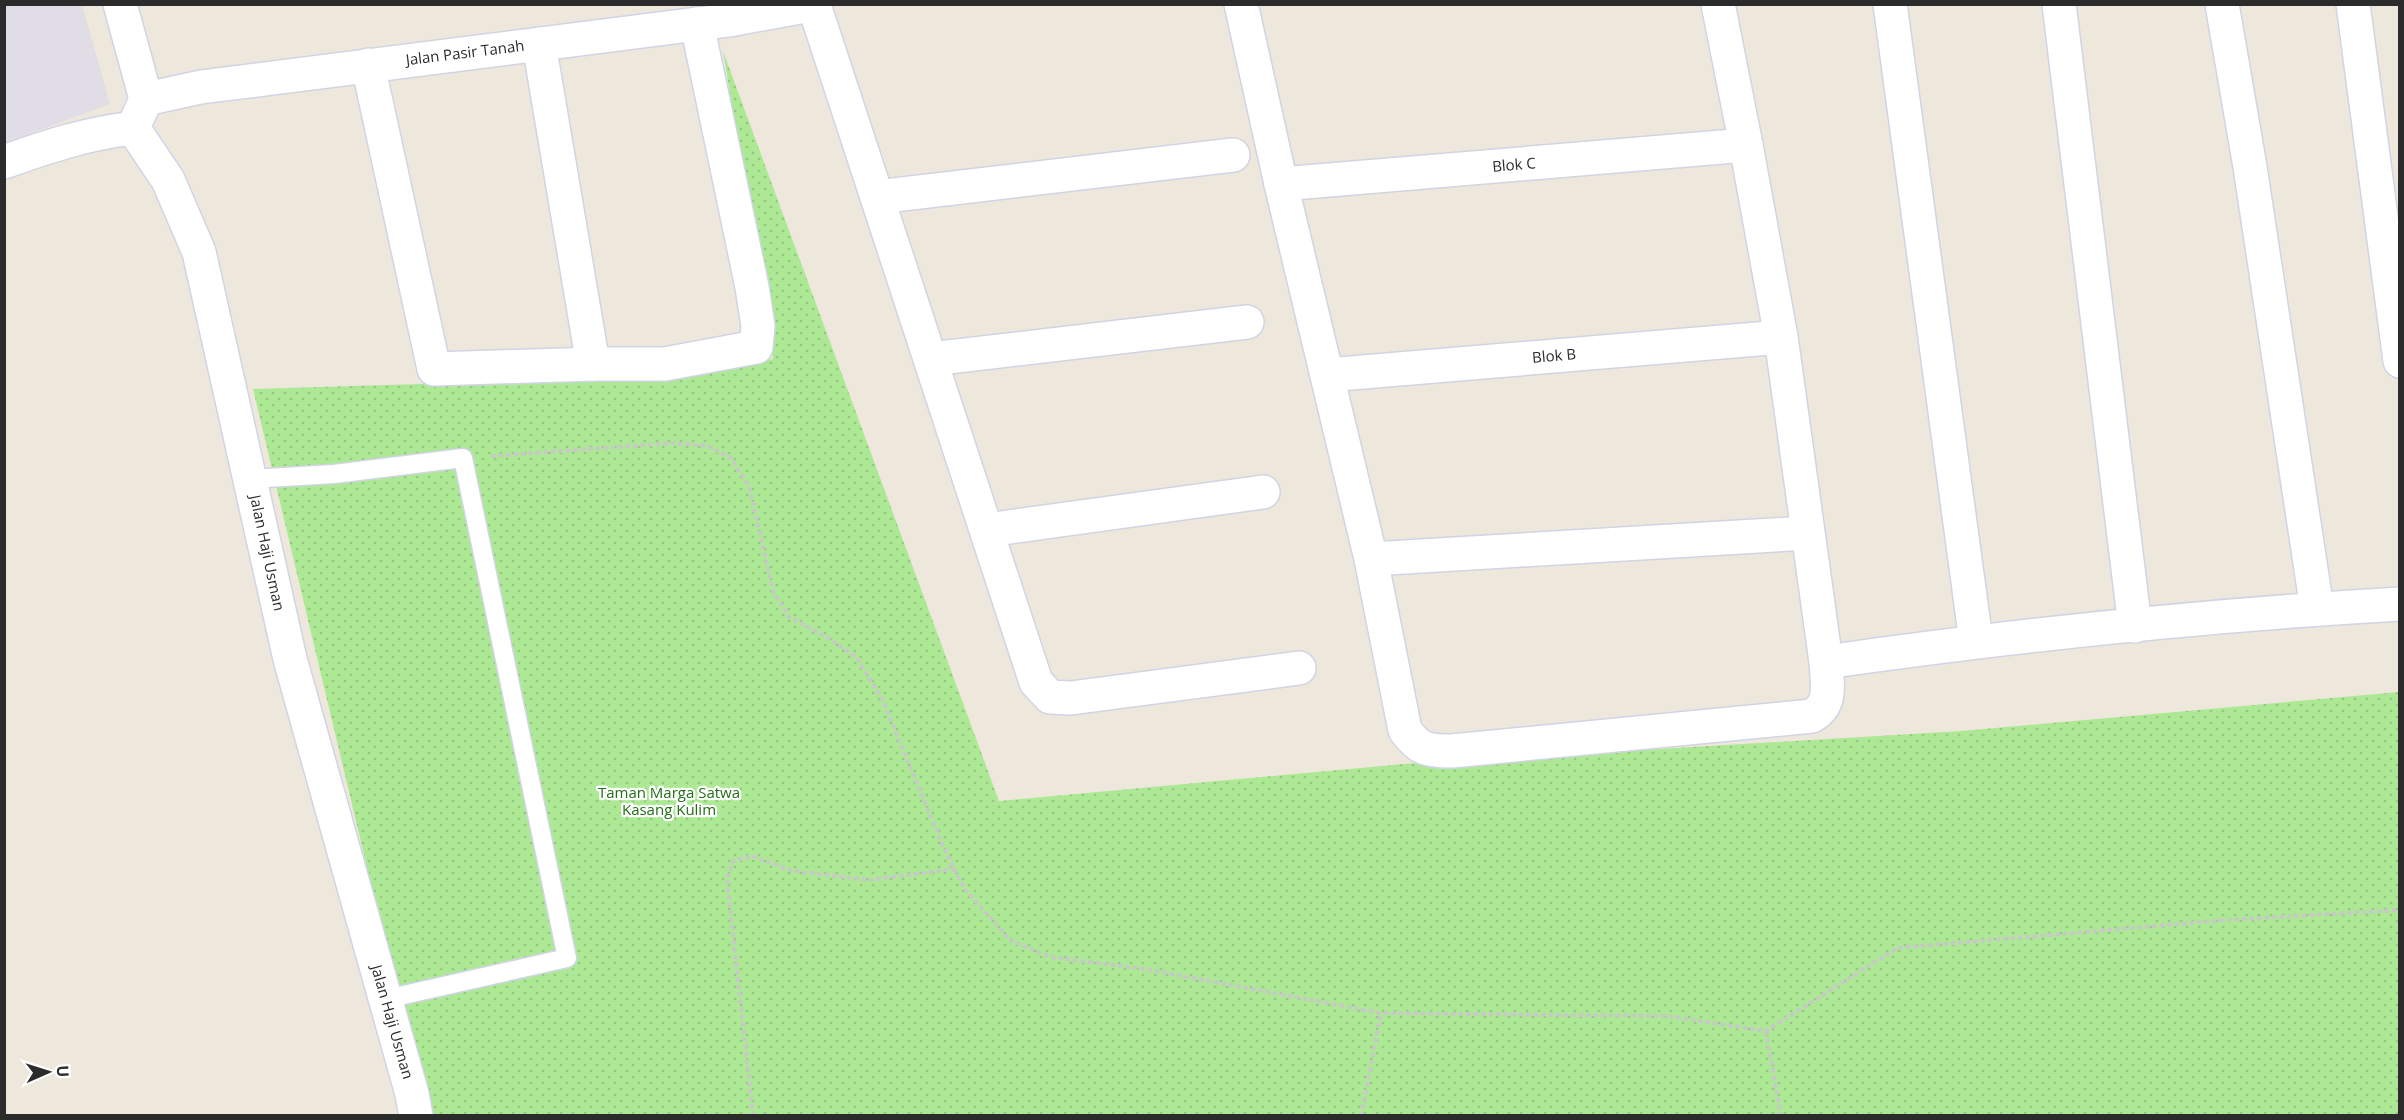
<svg xmlns="http://www.w3.org/2000/svg" width="2404" height="1120" font-family="'Open Sans',sans-serif">
<defs>
<pattern id="green-dots" width="8" height="8" patternUnits="userSpaceOnUse" patternTransform="scale(1.5)"><rect width="8" height="8" fill="#ade995"/><path d="M2 2h.1M6 6h.1" fill="none" stroke="#95c881" stroke-width="1.8" stroke-linecap="round"/></pattern>
</defs>
<rect width="100%" height="100%" fill="#eee7dc"/>
<polygon fill="#e0dde6" points="5,4 82,5 110,104 5,143"/>
<polygon fill="url(#green-dots)" points="723,51 999,801 1404,764 1962,731 2399,692 2399,1115 426,1115 253,389 650,377 773,359"/>
<g fill="none" stroke-linecap="round" stroke-linejoin="round">
<g stroke="#d1d4e5" stroke-width="21">
<polyline id="service" points="251,479 334,474 463,458 567,958 386,999"/>
</g>
<g stroke="#d1d4e5" stroke-width="36">
<g id="minor">
<polyline points="120,4 146,99"/>
<path d="M1241,4L1281,184L1371,559L1405,730C1419,750 1428,751 1452,751L1812,716C1833,704 1827,683 1826,662L1781,337L1746,145L1718,4"/>
<polyline points="1890,4 1976,641"/>
<polyline points="2059,4 2135,626"/>
<polyline points="2222,4 2250,167 2317,609"/>
<polyline points="2353,4 2400,361"/>
<polyline points="814,5 1036,682 1050,697 1071,698 1299,668"/>
<polyline points="539,44 593,364 665,364 756,347 758,326 752,287 697,24"/>
<polyline points="368,65 434,369 593,364"/>
<polyline points="133,128 168,180 199,252 290,659 412,1094 416,1116"/>
<polyline points="133,128 146,99 201,87 729,20 816,4"/>
<path d="M4,162C49,146 85,134 133,128"/>
<polyline points="1281,184 1746,145"/>
<polyline points="877,197 1233,155"/>
<polyline points="931,359 1247,322"/>
<polyline points="1327,375 1781,337"/>
<polyline points="987,530 1263,492"/>
<polyline points="1371,559 1807,533"/>
<path d="M1826,662C2016,635 2208,615 2400,604"/>
</g>
</g>
<g stroke="#c8c8c8" stroke-width="4" stroke-dasharray="4.5 3" stroke-linecap="butt">
<polyline points="491,456 674,443 707,446 731,458 749,486 773,591 789,617 830,639 857,658 882,699 943,846 963,887 1010,940 1050,957 1145,969 1381,1013 1667,1016 1766,1031 1897,948 2226,920 2400,910"/>
<polyline points="1766,1031 1781,1116"/>
<polyline points="753,1116 727,880 733,861 752,856 792,871 869,880 954,869"/>
<polyline points="1361,1116 1381,1013"/>
</g>
<use href="#service" stroke="#fff" stroke-width="18"/>
<use href="#minor" stroke="#fff" stroke-width="33"/>
</g>
<g text-anchor="middle" stroke-width="4.5" stroke-linejoin="round" paint-order="stroke">
<g font-size="15" fill="#2b2b2b" stroke="#fff">
<text transform="translate(465 53) rotate(-7)" y="5">Jalan Pasir Tanah</text>
<text transform="translate(1514 165) rotate(-5)" y="5">Blok C</text>
<text transform="translate(1554 356) rotate(-5)" y="5">Blok B</text>
<text transform="translate(267 553) rotate(78)" y="5">Jalan Haji Usman</text>
<text transform="translate(392 1022) rotate(74)" y="5">Jalan Haji Usman</text>
</g>
<g font-size="15" fill="#236e15" stroke="#fff">
<text x="669" y="798">Taman Marga Satwa<tspan x="669" dy="17">Kasang Kulim</tspan></text>
</g>
</g>
<rect width="2404" height="1120" fill="none" stroke="#2b2b2b" stroke-width="12"/>
<g transform="translate(48 1072) rotate(87)" stroke="#ffffff" stroke-width="4.5" paint-order="stroke">
<path d="M0-4.5L10 22L0 15L-10 22Z" fill="#2b2b2b"/>
<text y="-9" font-size="16" font-weight="bold" text-anchor="middle" fill="#2b2b2b">U</text>
</g>
</svg>
